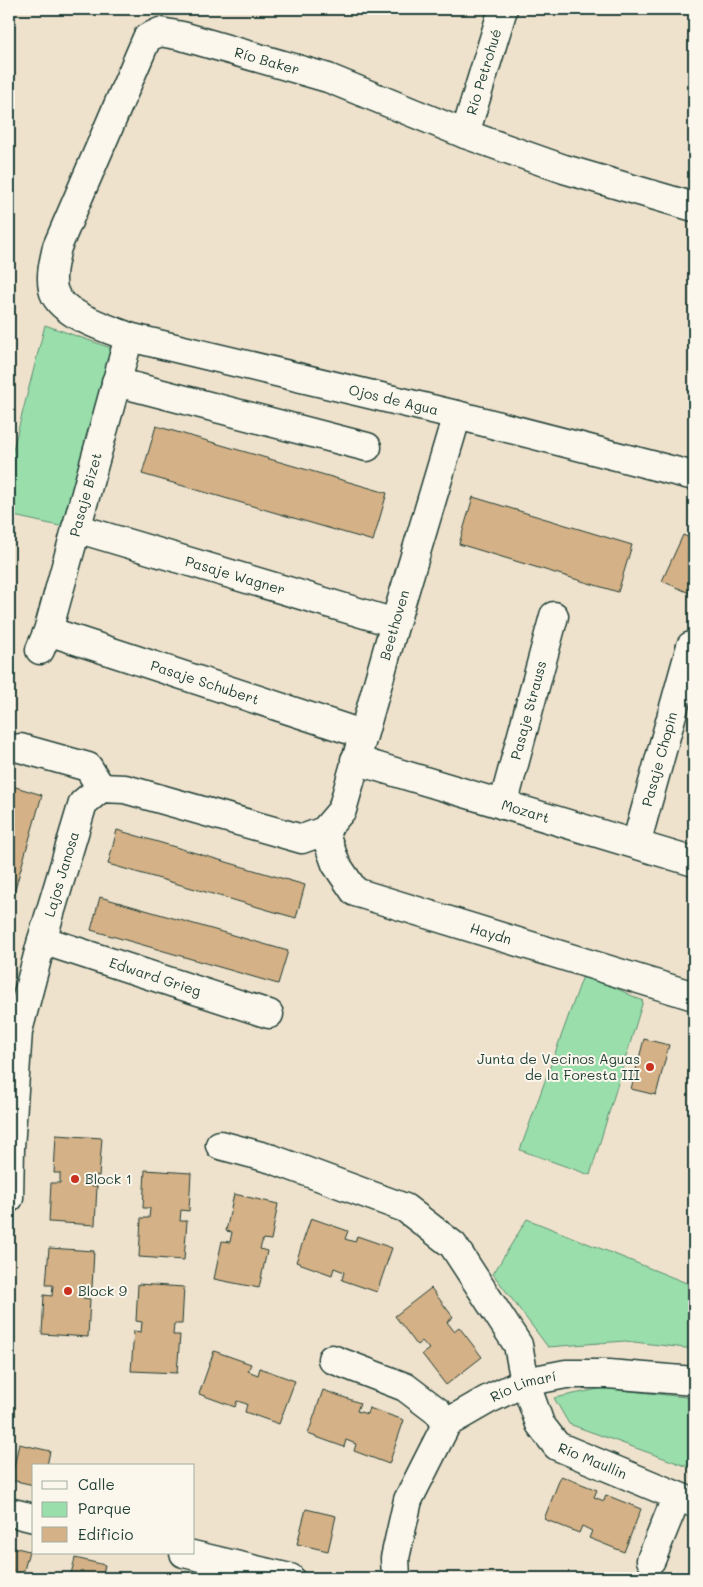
<svg xmlns="http://www.w3.org/2000/svg" width="703" height="1587" font-family="Mali,sans-serif">
<rect width="100%" height="100%" fill="#efe2cd"/>
<filter id="ink" filterUnits="userSpaceOnUse"><feTurbulence type="fractalNoise" baseFrequency=".02" numOctaves="2"/><feDisplacementMap in="SourceGraphic" scale="10" xChannelSelector="R" yChannelSelector="G"/><feConvolveMatrix kernelMatrix="1 2 1 2 8 2 1 2 1" color-interpolation-filters="sRGB"/></filter>
<g filter="url(#ink)">
<g fill="#99deab" stroke="#5c8e70">
<polygon points="45,325 111,348 64,527 9,515 9,465"/>
<polygon points="584,973 643,1001 590,1175 520,1150"/>
<polygon points="527,1219 694,1286 694,1349 625,1341 548,1347 493,1274"/>
<polygon points="603,1388 694,1398 694,1469 569,1424 554,1398"/>
</g>
<g fill="#d4b186" stroke="#1f3d34">
<polygon points="156,426 387,493 373,541 142,474"/>
<polygon points="473,497 632,545 618,592 459,544"/>
<polygon points="683,535 694,540 694,595 662,581"/>
<polygon points="9,785 42,795 9,910"/>
<polygon points="117,830 305,885 296,918 108,864"/>
<polygon points="100,897 288,951 278,984 91,930"/>
<polygon points="644,1039 669,1045 656,1095 631,1089"/>
<polygon points="56,1135 102,1138 99,1176 91,1175 91,1186 97,1186 95,1225 49,1222 51,1183 60,1183 60,1173 54,1173"/>
<polygon points="145,1170 191,1173 189,1211 181,1210 180,1221 187,1221 184,1260 139,1257 141,1218 149,1218 150,1208 143,1208"/>
<polygon points="234,1194 278,1204 271,1240 263,1239 260,1249 267,1251 259,1288 214,1279 222,1241 230,1242 232,1232 226,1231"/>
<polygon points="311,1218 348,1231 345,1239 355,1242 357,1236 392,1248 377,1292 342,1280 344,1272 334,1268 332,1275 296,1262"/>
<polygon points="49,1248 94,1251 92,1288 84,1287 83,1298 90,1299 88,1337 42,1334 44,1295 52,1296 53,1285 46,1285"/>
<polygon points="138,1284 184,1287 182,1324 174,1324 173,1335 180,1335 177,1373 131,1371 134,1331 141,1332 142,1322 136,1321"/>
<polygon points="431,1288 453,1317 447,1322 454,1331 459,1327 482,1357 446,1385 422,1354 429,1349 422,1341 417,1345 395,1316"/>
<polygon points="214,1351 251,1364 248,1371 258,1375 260,1368 295,1381 279,1424 245,1412 247,1404 237,1401 235,1407 199,1394"/>
<polygon points="323,1390 360,1403 357,1411 367,1414 369,1408 404,1420 389,1464 354,1451 356,1444 346,1440 344,1447 308,1434"/>
<polygon points="19,1444 50,1451 47,1466 34,1466 34,1485 11,1480"/>
<polygon points="561,1476 597,1490 594,1497 604,1501 606,1495 641,1509 624,1552 589,1538 592,1531 582,1526 579,1533 544,1519"/>
<polygon points="306,1509 336,1516 328,1551 297,1544"/>
<polygon points="9,1546 29,1551 22,1578 9,1578"/>
<polygon points="75,1558 105,1565 102,1578 70,1578"/>
</g>
<g fill="none" stroke-linecap="round" stroke-linejoin="round">
<g stroke="#1f3d34" stroke-width="31">
<g id="minor">
<path id="s1" d="M465,134L503,9"/>
<path id="s2" d="M694,207L564,169L465,134L328,78L182,36L160,32L147,38L57,247C54,261 50,275 53,289C58,314 107,328 129,337L457,415L694,476"/>
<polyline points="116,382 367,447"/>
<path id="s3" d="M76,528L395,623"/>
<path id="s4" d="M48,631L362,734"/>
<path id="s5" d="M40,650L48,631L129,337"/>
<polyline points="20,748 88,767 101,788"/>
<path id="s6" d="M355,760L694,862"/>
<path id="s7" d="M503,805L554,616"/>
<path id="s8" d="M324,831L336,864L355,892L694,996"/>
<path id="s9" d="M636,844L691,646"/>
<path id="s10" d="M42,940L269,1014"/>
<path id="s11" d="M220,1145L272,1159L405,1208L453,1245L518,1345L525,1382L540,1424L557,1446L694,1503"/>
<path id="s12" d="M9,1198L10,1148L18,1031L42,940L83,803L101,788L125,789L302,839L324,831L342,810L395,623L457,415"/>
<polyline points="332,1359 405,1387 438,1412 447,1423"/>
<polyline points="9,1512 34,1518"/>
<polyline points="184,1553 290,1578"/>
<polyline points="651,1560 677,1496"/>
<path id="s13" d="M396,1578L395,1558L408,1500L447,1423L487,1400L525,1382L566,1374H608L694,1381"/>
</g>
</g>
<use href="#minor" stroke="#fbf7ec" stroke-width="28"/>
</g>
</g>
<g fill="#c8321e" stroke="#fbf7ec" stroke-width="2">
<circle cx="650" cy="1067" r="5"/>
<circle cx="75" cy="1179" r="5"/>
<circle cx="68" cy="1291" r="5"/>
</g>
<g text-anchor="middle" stroke-width="4" stroke-linejoin="round" paint-order="stroke">
<g font-size="14" fill="#1f3d34" stroke="#fbf7ec">
<text transform="translate(267 61) rotate(16)" y="5">Río Baker</text>
<text dy="5" stroke="none"><textPath href="#s1" startOffset="65">Río Petrohué</textPath></text>
<text dy="5" stroke="none"><textPath href="#s2" startOffset="1212">Ojos de Agua</textPath></text>
<text dy="5" stroke="none"><textPath href="#s5" startOffset="162">Pasaje Bizet</textPath></text>
<text dy="5" stroke="none"><textPath href="#s3" startOffset="166">Pasaje Wagner</textPath></text>
<text dy="5" stroke="none"><textPath href="#s12" startOffset="879">Beethoven</textPath></text>
<text dy="5" stroke="none"><textPath href="#s4" startOffset="165">Pasaje Schubert</textPath></text>
<text dy="5" stroke="none"><textPath href="#s7" startOffset="98">Pasaje Strauss</textPath></text>
<text dy="5" stroke="none"><textPath href="#s9" startOffset="88">Pasaje Chopin</textPath></text>
<text dy="5" stroke="none"><textPath href="#s6" startOffset="178">Mozart</textPath></text>
<text dy="5" stroke="none"><textPath href="#s12" startOffset="330">Lajos Janosa</textPath></text>
<text dy="5" stroke="none"><textPath href="#s8" startOffset="211">Haydn</textPath></text>
<text dy="5" stroke="none"><textPath href="#s10" startOffset="119">Edward Grieg</textPath></text>
<text dy="5" stroke="none"><textPath href="#s13" startOffset="251">Río Limarí</textPath></text>
<text dy="5" stroke="none"><textPath href="#s11" startOffset="524">Río Maullin</textPath></text>
</g>
<g font-size="14" fill="#1f3d34" stroke="#fbf7ec" text-anchor="start">
<text x="640" y="1064" text-anchor="end">Junta de Vecinos Aguas<tspan x="640" dy="16">de la Foresta III</tspan></text>
<text x="85" y="1184">Block 1</text>
<text x="78" y="1296">Block 9</text>
</g>
</g>
<rect width="703" height="1587" fill="none" stroke="#fbf7ec" stroke-width="30"/>
<rect x="15" y="15" width="673" height="1557" fill="none" stroke="#1f3d34" stroke-width="2" filter="url(#ink)"/>
<rect x="32" y="1464" width="162" height="90" fill="#fbf7ec" stroke="#a3ada2"/>
<rect x="42" y="1481" width="25" height="8" fill="#fbf7ec" stroke="#a3ada2"/>
<text x="78" y="1490" font-size="15" fill="#1f3d34">Calle</text>
<rect x="42" y="1502" width="25" height="15" fill="#99deab" stroke="#a3ada2"/>
<text x="78" y="1514" font-size="15" fill="#1f3d34">Parque</text>
<rect x="42" y="1527" width="25" height="15" fill="#d4b186" stroke="#a3ada2"/>
<text x="78" y="1540" font-size="15" fill="#1f3d34">Edificio</text>
</svg>
